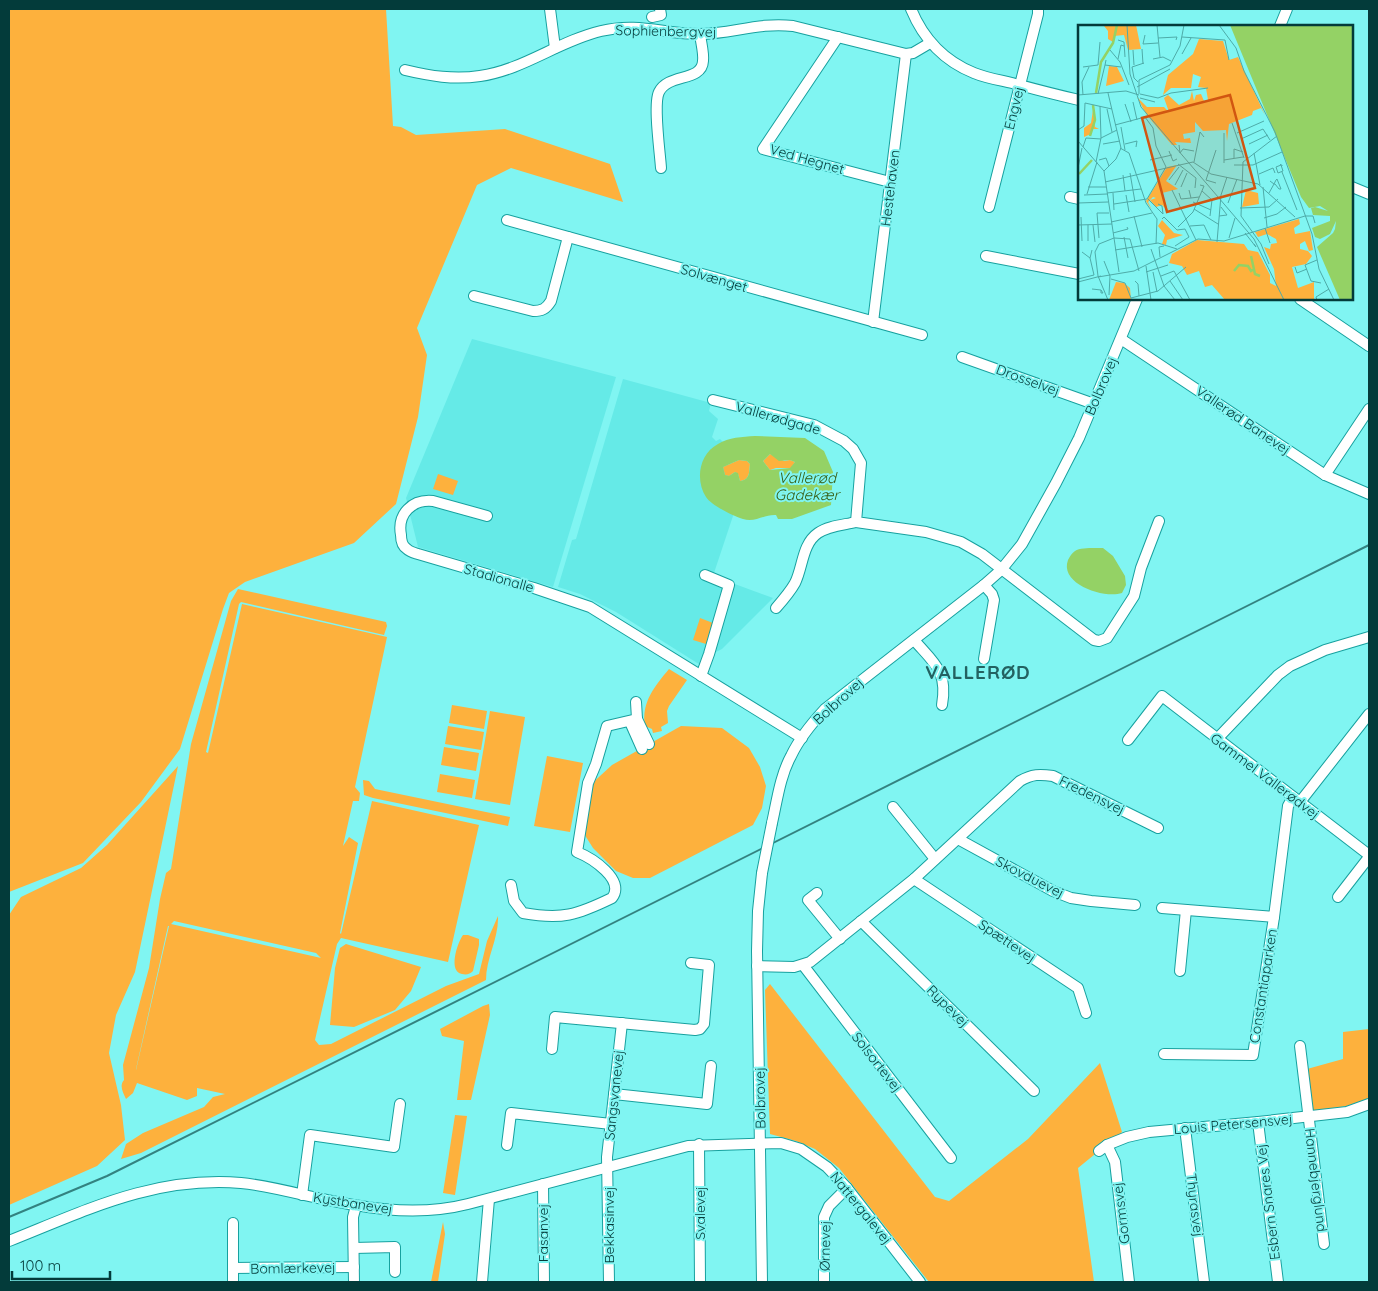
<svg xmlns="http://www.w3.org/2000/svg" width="1378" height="1291" font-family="Quicksand,sans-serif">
<rect width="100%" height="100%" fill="#80f5f2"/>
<g fill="#65eae7">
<polygon points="472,339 616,377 553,587 418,547 406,498"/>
<polygon points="623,379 711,403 709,411 718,419 712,437 716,441 720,439 723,442 737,504 713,576 773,598 722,649 714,653 702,666 616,612 580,594 558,587 572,540 576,539"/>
</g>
<g fill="#fdb13d" fill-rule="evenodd">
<polygon points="9,9 386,9 393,126 401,127 416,135 505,129 610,164 623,202 511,168 477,185 417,328 427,355 418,417 396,504 354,543 245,582 229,593 223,609 180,749 141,802 83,863 9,892"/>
<polygon points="770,454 784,461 790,460 795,462 791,468 776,468 770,470 763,461"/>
<path d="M739,460L747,461L750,464C749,472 750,480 740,481L738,474L735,472L729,476L725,475L723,467Z"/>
<polygon points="438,474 458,481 453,495 433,489"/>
<path d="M238,589L386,622L387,626L384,635L241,602L239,604L206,752L208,753L242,604L387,637L355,787L360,793L359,801H353L343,846L349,837L358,843L340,933L341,934L372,801L479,825L448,962L341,938L337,944L315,1040L319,1045L331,1044L446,986L479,974L487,941L498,916C499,938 486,958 486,980L141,1153L121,1159L126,1144L143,1133L204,1107L213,1097L225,1094L197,1088V1096L187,1100L137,1083L133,1093L126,1099C123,1092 119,1086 124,1080L123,1065L149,968L160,899L166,873L171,869L191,744L231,601ZM174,921L316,953L321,958L171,924ZM168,926H169L136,1070V1069Z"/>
<polygon points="700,618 713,623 706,644 693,640"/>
<path d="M669,669L687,680L669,706L667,711L668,723L661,727L662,731L653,733L652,729L645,726C641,702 655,686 669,669Z"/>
<polygon points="452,705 487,711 484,729 449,723"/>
<polygon points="490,711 525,717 510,805 475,799"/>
<polygon points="448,726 484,732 481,750 445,744"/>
<polygon points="681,726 722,728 749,748 760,767 766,786 762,808 753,825 650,878 633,878 616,871 593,848 581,829 588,787 612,765"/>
<polygon points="444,747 479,753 476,771 441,765"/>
<polygon points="547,756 583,763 570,832 534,826"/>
<polygon points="178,766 135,972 116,1015 109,1053 121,1105 125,1140 97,1166 9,1205 9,915 21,897 81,868 107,845"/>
<polygon points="440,774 475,780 472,798 437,792"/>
<polygon points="363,780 369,781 375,789 510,817 508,826 373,798 364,795"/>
<path d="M463,935H468L479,939V945L473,971C470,974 467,975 462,974C448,972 457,943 463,935Z"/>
<polygon points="346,944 421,967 411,991 395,1010 354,1027 330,1025 335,968 340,948"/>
<polygon points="770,984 935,1197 949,1201 1028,1139 1100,1063 1122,1132 1078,1168 1094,1282 929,1282 839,1168 815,1149 796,1141 770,1134 765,990"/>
<polygon points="489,1004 490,1015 471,1100 457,1100 464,1041 442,1036 440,1029 483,1006"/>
<polygon points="1369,1029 1369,1098 1347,1106 1312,1111 1307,1069 1343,1059 1343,1032"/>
<polygon points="455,1115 467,1116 455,1195 443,1193"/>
<polygon points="443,1222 445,1234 438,1282 431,1282"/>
</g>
<g fill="#94d265" fill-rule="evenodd">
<path d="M755,436L805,438L824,451L833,472L831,505L792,519H778L776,515C765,514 755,523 743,519C733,516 711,505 706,497C695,480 699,454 718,444C729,437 742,437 755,436ZM770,454L779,461L790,460L795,462L790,468L770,470L763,461ZM739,460L747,461L750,464C749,472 750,480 740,481L738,473L735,472L729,476L725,475L723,467Z"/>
<path d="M1094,548H1103L1113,556L1125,576L1126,585L1122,593C1104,599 1059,584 1068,560C1070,556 1072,553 1075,551C1079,548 1088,548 1094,548Z"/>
</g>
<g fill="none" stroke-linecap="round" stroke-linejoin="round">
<g stroke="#17a19f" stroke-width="12">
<g id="minor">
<polyline points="550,9 555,48"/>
<path d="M911,9C923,38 944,61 974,73C986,78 999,80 1012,83C1034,89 1057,95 1079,100"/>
<polyline points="652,17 661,15 660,9"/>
<polyline points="1280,26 1287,9"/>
<polyline points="838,37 763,149 890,182"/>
<path d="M405,70C430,76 454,80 480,76C523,70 559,41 601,31C638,22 664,34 699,34C732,34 758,22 793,26L906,54L913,53L930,43"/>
<path d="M661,168C660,152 653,104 659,92C668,73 702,82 703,61C704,53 701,43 700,34"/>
<polyline points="1352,187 1369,194"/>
<polyline points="1070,197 1079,199"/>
<polyline points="989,207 1038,14 1038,9"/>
<polyline points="507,220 922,335"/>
<polyline points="986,256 1079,274"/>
<path d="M474,296L533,311C542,311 546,309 551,301L568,237"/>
<polyline points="1300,299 1369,346"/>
<polyline points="873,322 906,54"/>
<polyline points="1121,339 1325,475 1369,494"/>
<polyline points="962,357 1094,404"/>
<polyline points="713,400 814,425 844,441 853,449 861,463 856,522 926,532 961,542 982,554 1094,640 1099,641 1107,638 1134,596 1141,568 1159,521"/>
<polyline points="1325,475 1369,409"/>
<path d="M487,516L433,501C412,499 397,514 401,535C401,540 402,546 407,549C410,552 415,553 418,554L534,588L590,607L802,738"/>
<polyline points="984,585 992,594 994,600 984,659"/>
<path d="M776,608C783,600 790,592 795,583C803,567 802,544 818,533C828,526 843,525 856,522"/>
<path d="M914,640C934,663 948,671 942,705"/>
<polyline points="701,676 709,654 729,585 705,575"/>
<polyline points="637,719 649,744"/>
<polyline points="630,722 642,749"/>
<polyline points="1217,739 1278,675 1290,666 1325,650 1369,637"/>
<polyline points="1128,740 1162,696 1369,855"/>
<polyline points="1300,802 1369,714"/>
<polyline points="893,807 935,859"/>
<path d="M772,823C777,801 780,776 791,756C799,739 812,723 825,709L984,585L1001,570L1022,544L1056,483L1079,438L1137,299"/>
<polyline points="958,839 1053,891 1071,898 1091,901 1135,905"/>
<polyline points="762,873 758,911 757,951 762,1282"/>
<polyline points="914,879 1078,988 1086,1013"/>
<path d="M511,885L514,901L523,913C562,920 577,915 612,898C626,880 592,858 577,852L588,783L596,764L607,726L637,719L636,702"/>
<polyline points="817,893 808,900 840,939"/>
<polyline points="1338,897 1369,857"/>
<polyline points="1162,908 1274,917 1288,806 1293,797"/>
<polyline points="861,921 1034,1091"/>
<polyline points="803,965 951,1158"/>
<path d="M757,966L794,967L810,962L914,879L1020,781C1032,774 1040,774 1053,776L1158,828"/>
<polyline points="1180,971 1186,910"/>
<polyline points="1300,1046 1324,1244"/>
<polyline points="552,1049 555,1017 695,1030 700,1029 704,1024 709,965 691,963"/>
<polyline points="1164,1054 1253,1055 1274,917"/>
<polyline points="614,1094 707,1104 711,1066"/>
<polyline points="1258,1122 1278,1282"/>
<polyline points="1185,1128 1204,1282"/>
<polyline points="699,1144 700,1282"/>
<polyline points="507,1145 511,1113 611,1124"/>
<polyline points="1107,1145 1115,1162 1129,1282"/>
<polyline points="1099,1151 1107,1145 1127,1137 1149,1132 1258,1122 1347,1112 1369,1104"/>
<polyline points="543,1184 544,1282"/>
<polyline points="302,1195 310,1135 394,1147 400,1104"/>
<path d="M9,1241C87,1210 154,1176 241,1183C262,1185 283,1190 304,1195C358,1207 413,1218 468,1204L688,1146L781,1143L801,1149L827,1167L847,1188L920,1282"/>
<polyline points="354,1248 395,1247 395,1272"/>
<polyline points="233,1268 354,1267"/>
<polyline points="233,1282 233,1223"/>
<polyline points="354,1282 353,1217 356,1206"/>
<polyline points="482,1282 489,1199"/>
<polyline points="609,1282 607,1157 622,1023"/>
<polyline points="824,1282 824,1217 829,1206 847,1188"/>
</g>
</g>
<use href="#minor" stroke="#fff" stroke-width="10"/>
<polyline stroke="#338280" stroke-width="2" points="9,1217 107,1176 1369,545"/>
<g stroke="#17a19f" stroke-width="12" stroke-linecap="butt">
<polyline id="minor-bridge" points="762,873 772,823"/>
</g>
<use href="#minor-bridge" stroke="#fff" stroke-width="10"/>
</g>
<g text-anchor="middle" stroke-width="4" stroke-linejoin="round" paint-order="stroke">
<g font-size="14" fill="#033b3a" stroke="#80f5f2">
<text transform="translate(666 31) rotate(1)" y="5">Sophienbergvej</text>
<text transform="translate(1014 108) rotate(-76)" y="5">Engvej</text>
<text transform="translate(807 159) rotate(16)" y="5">Ved Hegnet</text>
<text transform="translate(890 188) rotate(-83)" y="5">Hestehaven</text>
<text transform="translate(714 278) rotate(16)" y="5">Solvænget</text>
<text transform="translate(1028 380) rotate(20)" y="5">Drosselvej</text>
<text transform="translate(1101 386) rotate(-67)" y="5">Bolbrovej</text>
<text transform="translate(778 418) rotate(16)" y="5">Vallerødgade</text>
<text transform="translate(1243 420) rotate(34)" y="5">Vallerød Banevej</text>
<text transform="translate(499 578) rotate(16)" y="5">Stadionalle</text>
<text transform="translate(838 701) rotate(-42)" y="5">Bolbrovej</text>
<text transform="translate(1265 776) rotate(37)" y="5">Gammel Vallerødvej</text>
<text transform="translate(1092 795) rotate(26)" y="5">Fredensvej</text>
<text transform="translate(1030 877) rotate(27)" y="5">Skovduevej</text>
<text transform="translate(1007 941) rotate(34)" y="5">Spættevej</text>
<text transform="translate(1263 986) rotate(-81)" y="5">Constantiaparken</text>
<text transform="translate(948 1006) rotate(45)" y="5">Rypevej</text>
<text transform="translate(877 1062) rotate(52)" y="5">Solsortevej</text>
<text transform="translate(614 1095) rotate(-84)" y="5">Sangsvanevej</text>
<text transform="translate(760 1098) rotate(-91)" y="5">Bolbrovej</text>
<text transform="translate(1233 1124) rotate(-5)" y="5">Louis Petersensvej</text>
<text transform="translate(1316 1180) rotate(83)" y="5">Hannebjerglund</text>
<text transform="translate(1268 1202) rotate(-97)" y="5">Esbern Snares Vej</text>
<text transform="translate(353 1203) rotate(9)" y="5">Kystbanevej</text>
<text transform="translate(1195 1205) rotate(83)" y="5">Thyrasvej</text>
<text transform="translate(861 1208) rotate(51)" y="5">Nattergalevej</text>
<text transform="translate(700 1213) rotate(-90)" y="5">Svalevej</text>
<text transform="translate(1121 1213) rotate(-97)" y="5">Gormsvej</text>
<text transform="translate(609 1225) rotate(-90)" y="5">Bekkasinvej</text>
<text transform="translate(543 1233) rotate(-90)" y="5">Fasanvej</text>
<text transform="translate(825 1246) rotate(-89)" y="5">Ørnevej</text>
<text transform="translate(293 1268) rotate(-1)" y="5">Bomlærkevej</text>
</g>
<g font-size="15" font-style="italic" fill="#375e13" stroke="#80f5f2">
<text x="807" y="483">Vallerød<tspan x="807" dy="17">Gadekær</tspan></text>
</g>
<g font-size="19" font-weight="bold" letter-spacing="1" fill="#236261" stroke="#80f5f2">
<text x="978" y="679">VALLERØD</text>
</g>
</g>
<g transform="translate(1078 25)">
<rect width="275" height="275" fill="#80f5f2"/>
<path d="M58,0L63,24L50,25L46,10L36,11L35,17L30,14V6L26,1ZM121,14L145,16L151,35L160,32L187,90L183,83L175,86L174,90L151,99L149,116L148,105L125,106L117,97V107L105,109L106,114L112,113L113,118L97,117L99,120H94L68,89L59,72L69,82H86L91,87L86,73L90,70L101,80L112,74L114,66L116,76L118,70L123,69L126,76L130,75L128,63L120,62L123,52L115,49L113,63H93L85,70L90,50L115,29ZM31,41L39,42L46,56L28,61ZM15,85L17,102L21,104H14L13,109L6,112V103L13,98ZM99,140L88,156L100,164L84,168L90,186L84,180L78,182L72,175L78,173L75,172L70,177L74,185L68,176L89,142ZM168,165L180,168L181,179L164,182ZM221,194L222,199L216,203L217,209L232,206L235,225L231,226L227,216L222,219V224L230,226L234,231L228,239L214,242L220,263L236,257V275H147L134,260L127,262L121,246L109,250L104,241L91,238L94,229L119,215L166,219L170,225L180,227L192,250V258L198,261L196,244L186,222L192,224L193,219L199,218L198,214L189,209L180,212L177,207ZM84,195L96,208L105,210L89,215L88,220L84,219L87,210L80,201ZM38,257L46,258L52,263L53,275H31Z" fill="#fdb13d"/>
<path d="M152,0H275V275H262L239,222L255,208L257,204L258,196L252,209L242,214L237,212L234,203L252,196V191L235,190L233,183L237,182L250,186L242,181L231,183L223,172Z" fill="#94d265"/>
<path fill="none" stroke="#94d265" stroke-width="2.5" d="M18,68L23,37L35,18L39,0M12,111L17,95L15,80M1,149L14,135M173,231L177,249L182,251M156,246L161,240L170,241L173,246L176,244"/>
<path fill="none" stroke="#4eaba8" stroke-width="1" d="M49,0L52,49L63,82L176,214L206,275M79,0L82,32M141,0L158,23L166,46L197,107L234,209L241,244L256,275M67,10L65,19L80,18M104,12L147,15L151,35M80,13L99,12L98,15M40,15L46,17L47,32M64,24L65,39M32,25L42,37L51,60M55,25L56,40M104,29L113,13M40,34L43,20L46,21M75,34L85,32L93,36M28,35L27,40L43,42M5,42L20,40L22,17M60,57L56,53L54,42L66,38M59,62L92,44M20,69L27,40M61,69V55L92,40L102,21L106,0M62,69L80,73L93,68L130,63M0,70L48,66L61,70M5,70L4,57L11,42M62,73L77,77M55,77L59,95M47,79L53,97M22,81L23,113M29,84L34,107M154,98L166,133M37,100L67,92L75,103L78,121L88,142M43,102L47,125M0,105L6,101L7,78L34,84M159,108L186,96M163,114L185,104L192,115M0,116L26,146L36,213L21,219L17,227L20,251L30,275M25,119L42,116M47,119L59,116L58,122M171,119L190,110M101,120L102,128L105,124L116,126M5,122L8,113L23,114M42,123L51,128L68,178L79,194L78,219M91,126L95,136L99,134M176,128L182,160M156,133V124L165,127M21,135L28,133L31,141M72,135L94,130M146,135L165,132M18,137L23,113L39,105M116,137L122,107L126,112M146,138V108M100,139L118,153L117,163M202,139L203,140L205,146L200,148L198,142L203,140H204V141M156,140H175L204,127M0,143L4,123M26,146L38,134L43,123L30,68M204,147L219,185M52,148L57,177M181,149L195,143L197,148M45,150L47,166M91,155L101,142M27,157L115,137L133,149L180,159L217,192M138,158L128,155L138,125M97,160L105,145M10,162H28M103,162L109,148M185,162L189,202M94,165L118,215M111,165L113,173L121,172M124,166L134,175L132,191M29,168L63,164M35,168L36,185M101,168L103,174L113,173M191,168L196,159L198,155L199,154L203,164H201L197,159H196L192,156M9,169L19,137M6,170L29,169M48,170L51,187M70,174L85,189L84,181L80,179M115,177L133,185M0,178L30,177M150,178L159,154M36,179L69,174L88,142M162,183L191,182L200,174M116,184L140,199M56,191L64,222M141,191L149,190L143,182M227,191H235L237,198M3,192L4,216M186,193L199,189L208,182M84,194L86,192L99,205L107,204L111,212L97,221M33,197L74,188M0,200L34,199M10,200V216M15,200L17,217M112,201L126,200L133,215M100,202L115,187L126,161L122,160M187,203L192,218M35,208L50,204L49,202M167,208L178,222L176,219M46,212L50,233M21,213L19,188H31M151,213L157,193M52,214L61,246M139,217L143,170L149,152M73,224L86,261L97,275M37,225L80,218L99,224M4,227L12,233L14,225M82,232L81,222L86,221M239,235L227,240L233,256L243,258M26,236L32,251L31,270M191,239L183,219L163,191L165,137L199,111M68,241L73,275M217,242L219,248L229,244M41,247L36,213L52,214M68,247L90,240M75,247L79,267M83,251L96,246L112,275M20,252L56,246L120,214L146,216L227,191M0,254L16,250L12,233M33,254L47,258L53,273M57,256L60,259L61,271M92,256L105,275M0,257L23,251M14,264L23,265L25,268H23V265M53,273L80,266L108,242M239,275L238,272L251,264"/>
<path fill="#d15611" fill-opacity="0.15" stroke="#d15611" stroke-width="2.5" d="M152,70L177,163L89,187L64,93Z"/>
<rect width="275" height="275" fill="none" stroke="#033b3a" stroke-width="2.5"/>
</g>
<rect width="1378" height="1291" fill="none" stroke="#033b3a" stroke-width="20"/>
<path d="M12 1271v8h98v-8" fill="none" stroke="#033b3a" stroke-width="2.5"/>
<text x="20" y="1271" font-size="15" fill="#033b3a" stroke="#80f5f2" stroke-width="4" paint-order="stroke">100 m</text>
</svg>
